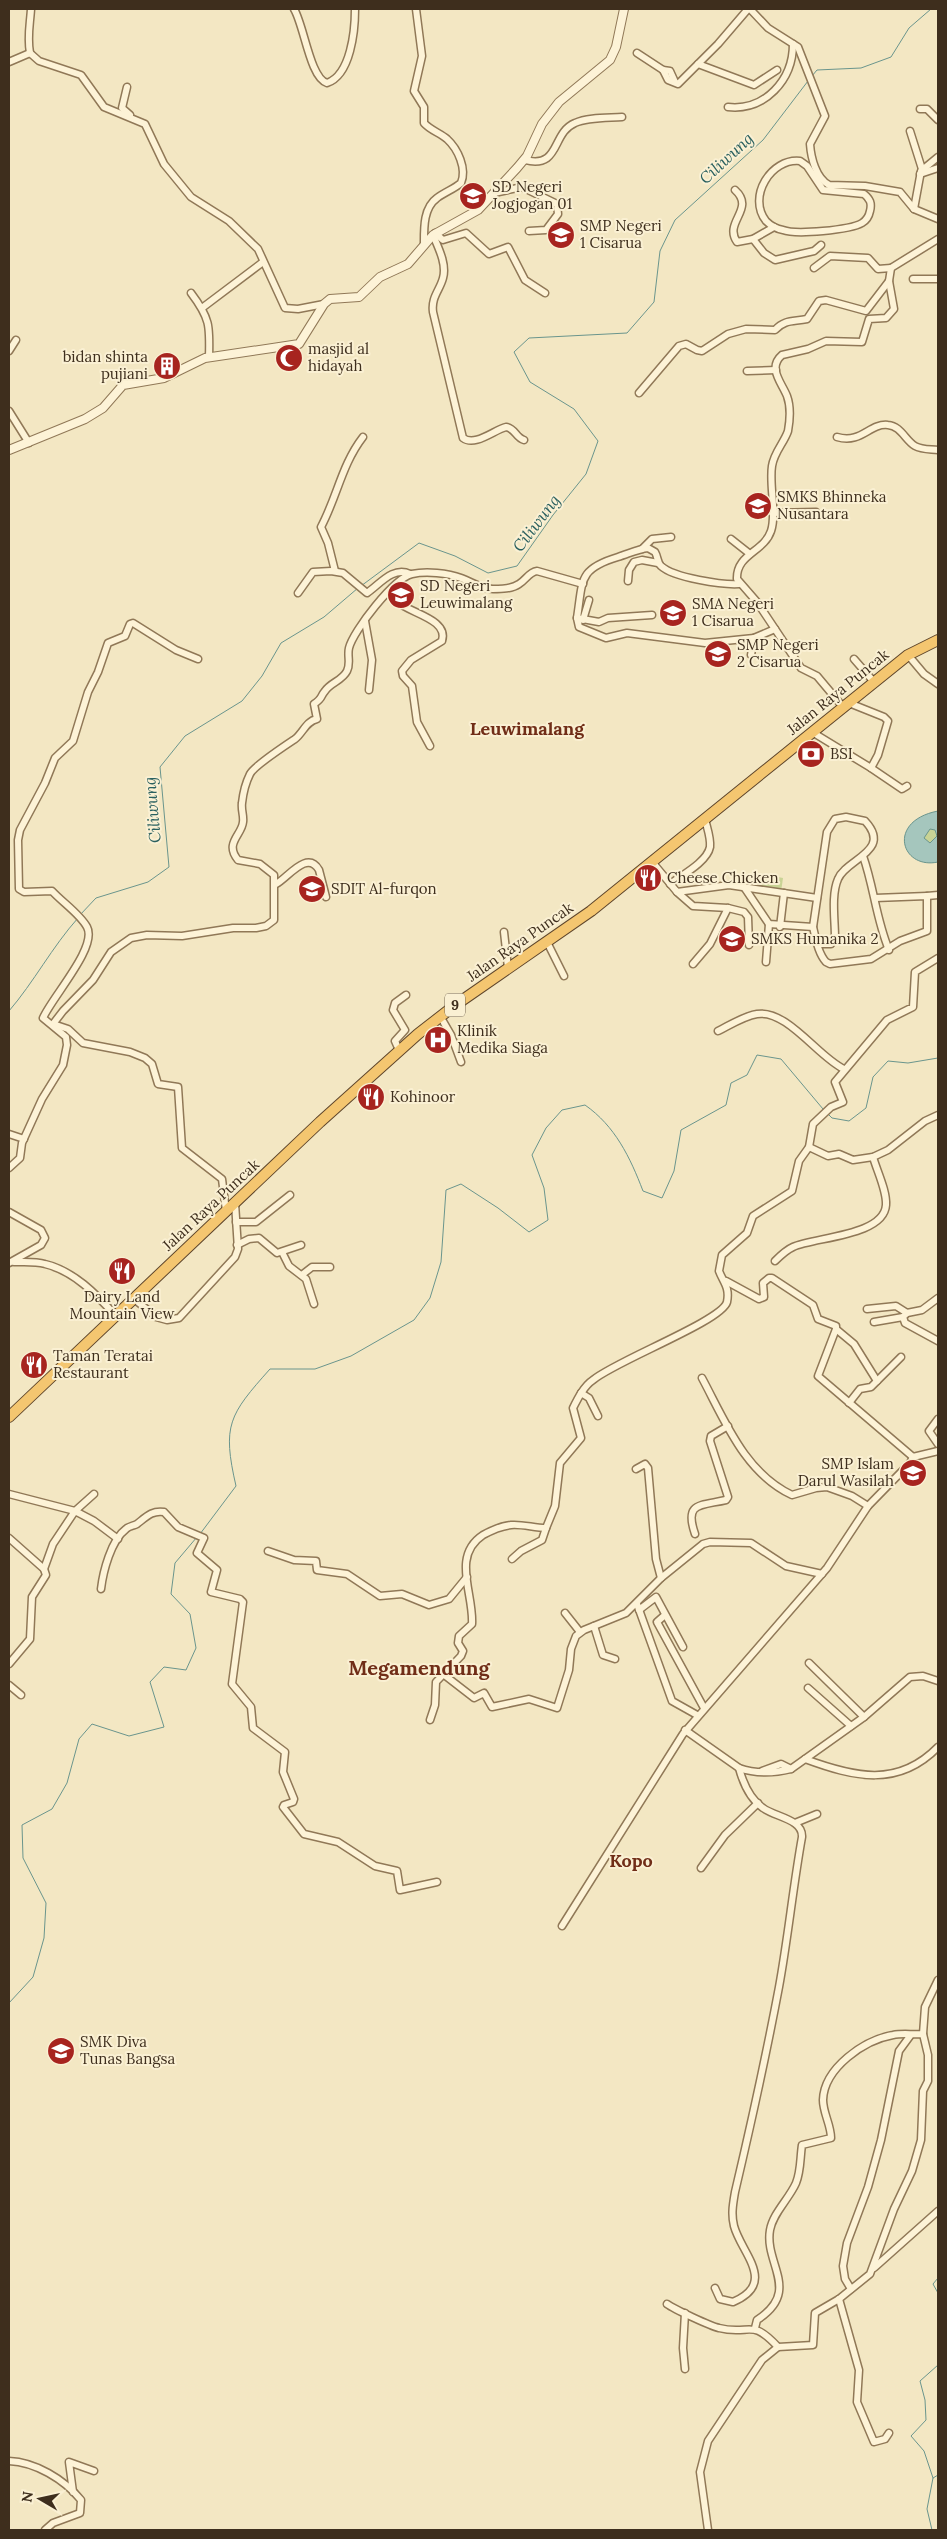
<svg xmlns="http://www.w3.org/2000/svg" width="947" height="2539" font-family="Lora,serif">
<rect width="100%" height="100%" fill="#f3e7c3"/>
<g fill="#c9d395">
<circle cx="931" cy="836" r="7"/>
<polygon points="757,873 783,878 781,892 754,887"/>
</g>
<path fill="#a5c6bd" stroke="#6a958d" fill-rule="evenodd" d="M938,811V862C901,870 886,821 938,811ZM930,829L935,830L937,836L930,843L924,838Z"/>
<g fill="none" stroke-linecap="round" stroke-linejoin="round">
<g stroke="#6a958d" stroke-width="1">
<polyline points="812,76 817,70 861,68 891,57 909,28 931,9"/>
<polyline points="361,586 419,543 455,556 488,573 517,566 553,515 586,474 598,441 574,409 530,382 514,352 529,338 627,333 654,302 660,251 675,220 763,140 808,81"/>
<polyline points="80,915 96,898 148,882 169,867 160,767 185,736 242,701 262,676 281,643 324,617 358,588"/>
<path d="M9,1011C34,982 52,947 78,918"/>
<polyline points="828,1114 832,1118 849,1121 866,1108 873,1077 888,1061 908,1063 938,1058"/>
<path d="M200,1534L236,1486C222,1425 229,1415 270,1369H315L351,1356L414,1320L430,1298L441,1262L446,1190L461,1184L498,1208L529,1232L548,1220L544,1188L532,1155L546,1128L562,1110L585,1105C615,1126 630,1157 643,1191L662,1198L674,1171L681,1130L726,1105L731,1083L747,1075L757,1055L781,1059L823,1109"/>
<polyline points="9,2003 33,1977 44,1938 46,1903 23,1858 22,1825 52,1809 67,1783 79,1739 92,1724 129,1736 164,1727 150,1682 164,1667 186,1670 196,1648 190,1614 171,1594 175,1563 197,1537"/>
<polyline points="938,2278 933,2284 938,2293"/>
<polyline points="933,2478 924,2451 911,2436 926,2420 925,2400 920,2381 938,2365"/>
<polyline points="932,2530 927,2509 933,2478 938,2475"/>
</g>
<g stroke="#907857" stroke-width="9">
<g id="minor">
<path d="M294,9C304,25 310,78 327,83C351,75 355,30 355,9"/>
<path d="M416,9L422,56L414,91L424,107V123C430,130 440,133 447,139C458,149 467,169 461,183C454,189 445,192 437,198C423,208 424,229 424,245"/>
<path d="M750,9L768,28L798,47L825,116L810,144C811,158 816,178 829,185L865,186L900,192L914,209L938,219"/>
<path d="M30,53C27,37 30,25 31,9"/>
<polyline points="637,53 663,70 670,71 675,82"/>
<polyline points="9,62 30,53 39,61 81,75 104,107 145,124 164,164 191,197 229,221 258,249 285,308 298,309 324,304"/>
<polyline points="698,64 754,85 777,70"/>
<polyline points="663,70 668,80 678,84 718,44 748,9"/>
<polyline points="127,87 122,108 130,115"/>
<path d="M728,107C765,111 793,80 793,44"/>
<polyline points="920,109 927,109 938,120"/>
<polyline points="910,131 922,169"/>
<path d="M525,160C561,169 551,133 575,123C588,117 608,118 622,117"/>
<path d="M800,161L807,166L823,190L864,194C870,199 872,203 870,211C869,216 867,220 862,223C850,230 796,235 783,230C777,229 770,225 766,221C747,197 771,158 800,161Z"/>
<polyline points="920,174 938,168"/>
<path d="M735,190C756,209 723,222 737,242L753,239L774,227"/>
<polyline points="494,193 522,187 557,204 558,214 546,230 529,231"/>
<polyline points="914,209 921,171 938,157"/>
<polyline points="435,233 443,240 466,233 489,254 508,247 525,280 545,293"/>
<path d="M433,235C438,247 447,264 443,278C440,290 431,297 433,312L463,438C475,447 494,430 506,427C515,428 516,438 524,440"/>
<polyline points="753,239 764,253 775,260 814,251 821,245"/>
<polyline points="814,268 830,256 868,258 878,269 891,268"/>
<polyline points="913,279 938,279"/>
<path d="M191,293C210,318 210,326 209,357"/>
<polyline points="202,308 263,262"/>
<polyline points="9,351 16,340"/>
<polyline points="747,371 776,370"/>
<path d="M639,393L679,346L686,344L697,350L702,351L728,334L746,329L775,330C785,319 794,322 807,319L819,301L826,300L866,311L889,281"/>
<polyline points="9,411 29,443"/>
<path d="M837,437C862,444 869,423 888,425C901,426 905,440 915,446C922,450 931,449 938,450"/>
<polyline points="772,513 816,512"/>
<polyline points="731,539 750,554"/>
<polyline points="642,549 652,539 671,537"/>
<path d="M335,571L328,543L321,527C337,497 342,464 363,437"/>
<polyline points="628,581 629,570 634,562 642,560 658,563"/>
<path d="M392,588C394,592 395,598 398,602C409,613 449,619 442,641L411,660L402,671L403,676L412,686L417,722L430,746"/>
<path d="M298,593L313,572L331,571L343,573L367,593C380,584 393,566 410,574"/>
<path d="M652,615L608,618L599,622L577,618C583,580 578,569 618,557C628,554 638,549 648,548L655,552C658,557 657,562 661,566C674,578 723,585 739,584"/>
<polyline points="577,618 579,627 606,638 627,633 705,643 754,638"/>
<polyline points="583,620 589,600"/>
<polyline points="365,621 372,660 369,690"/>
<polyline points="751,655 754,638 775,629"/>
<polyline points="908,655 924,674 938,684"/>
<polyline points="854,659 874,682"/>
<path d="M843,707L817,676L801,668L757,602L737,579C736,554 764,552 771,531C777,513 769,485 772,466C774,452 784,443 788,431C790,420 791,407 787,396C782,383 767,368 782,355L808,349L826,341L862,342L869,319L886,318L894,309L889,281L891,268L938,239"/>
<polyline points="812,732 871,768 878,755 888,721 884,717 849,703"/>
<polyline points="871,768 902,789 907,786"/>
<path d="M863,856C874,887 876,919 889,950"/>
<polyline points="653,863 677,892 729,885 817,898"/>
<path d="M276,884C287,879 307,849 319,870L326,897"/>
<path d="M670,884C682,875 707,862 710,847C711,838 707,828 705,819"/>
<polyline points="744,887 769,924 813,927"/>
<polyline points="677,892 693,906 728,908 744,912 748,917 749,945"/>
<polyline points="927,896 938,895"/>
<polyline points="780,927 784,893"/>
<polyline points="504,932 508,968"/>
<polyline points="547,942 564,976"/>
<path d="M817,944H831L835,937C835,920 831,895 838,879C846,859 893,851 865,821L846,817L835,819L827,832L813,927C816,939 818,953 826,962L830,964L871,959L900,941L927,931V896L875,898"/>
<polyline points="766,962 769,924"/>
<polyline points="693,964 710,944 728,908"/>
<polyline points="440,1016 451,1035 461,1062"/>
<path d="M718,1031C730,1025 744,1016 757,1014C787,1009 819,1058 844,1069"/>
<polyline points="399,1050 395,1041 405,1030 393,1010 395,1003 406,995"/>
<polyline points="9,1134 24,1139"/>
<polyline points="809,1147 828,1156 839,1154 853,1160 873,1157 888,1150 925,1121 938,1115"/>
<path d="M9,1168L20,1158L22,1143L42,1099L63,1065L67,1045L66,1037L43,1018C52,997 98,947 87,927C80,914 62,902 52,891L24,892L19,889L18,840L20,830L45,783L55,758L73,741L88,692L98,672L108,643L125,636L130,624L133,623L176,650L198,659"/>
<path d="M226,1211L222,1179L182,1148L178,1087L158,1084L152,1064L145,1058L130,1052L83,1043L68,1029L53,1024L63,1011L93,980L111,952L131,938L147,935L182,936L233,928H256L266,926L274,920V875L260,864L238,860C224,843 242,835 243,822C244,816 241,810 242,803C243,794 246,782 250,774C254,766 286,745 295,739C303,733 306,721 317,719L314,704C324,697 319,698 325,691C331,682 342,681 347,671C351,663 347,656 349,648C353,631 394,578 412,574C426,571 448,573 461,578C472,582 481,589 493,589C501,589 512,589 519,584C526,580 529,572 537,571L583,584"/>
<polyline points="9,1212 41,1230 45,1238 41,1245 9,1263"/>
<polyline points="236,1222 256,1222 290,1195"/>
<polyline points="237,1245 249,1239 259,1238 277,1253 301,1245"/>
<polyline points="282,1252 289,1266 306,1279 314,1304"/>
<path d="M775,1261C780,1256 786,1250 793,1247C815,1237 884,1236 886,1205C887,1191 877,1171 873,1157"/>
<path d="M14,1262C24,1262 35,1261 45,1264C74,1271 96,1294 116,1316"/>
<polyline points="303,1274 312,1267 330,1267"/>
<polyline points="726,1281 759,1299 764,1297 763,1283 769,1278 772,1278 813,1305 818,1319 836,1326 836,1329 854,1344 877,1381"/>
<polyline points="133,1298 156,1317 167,1320 179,1318 235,1257 238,1249 235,1203"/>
<polyline points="938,1298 922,1310 907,1313 903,1317 905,1323 938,1341"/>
<polyline points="867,1309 896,1306 907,1313"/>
<polyline points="874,1322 903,1317"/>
<polyline points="836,1329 818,1376 913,1457"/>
<path d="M702,1378C725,1421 745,1473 792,1495L816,1488L827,1487L852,1496L868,1506"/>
<polyline points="581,1393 589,1398 598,1416"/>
<polyline points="849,1403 860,1389 871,1387 901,1357"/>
<polyline points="938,1419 929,1431 938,1444"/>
<polyline points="636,1469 645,1464 648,1468 656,1559 661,1578"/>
<polyline points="9,1494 75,1511 94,1494"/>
<path d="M695,1534C684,1502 700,1506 726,1500L728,1497L710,1441L711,1436L728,1426"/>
<polyline points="9,1538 44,1569 46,1575 32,1597 30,1639 9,1664"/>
<polyline points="268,1551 294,1560 316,1561 317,1570 347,1574 380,1596 402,1594 429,1605 449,1599 467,1577"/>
<polyline points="512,1559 521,1551 542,1540 546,1528"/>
<polyline points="44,1569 53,1544 75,1511 94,1521 118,1539"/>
<path d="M101,1589C103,1572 111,1540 126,1529C129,1526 133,1526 137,1524C146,1517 152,1510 164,1512L178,1527L204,1538L197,1553L217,1570L211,1592L240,1599L243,1602L232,1684L251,1707L253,1728L285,1752L283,1772L294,1799L293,1802L284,1805L283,1807L304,1834L338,1842L375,1866L397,1871L400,1890L437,1882"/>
<polyline points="637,1604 672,1701 697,1715"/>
<polyline points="639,1610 656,1597 683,1647"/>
<polyline points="565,1613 580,1632"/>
<polyline points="665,1615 657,1622 704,1708"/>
<polyline points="594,1626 603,1655 615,1659"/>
<polyline points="809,1663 864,1717"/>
<polyline points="443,1674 474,1698 484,1693 492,1707 529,1699 557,1708 569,1670 571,1649 576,1636 584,1630 626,1613 661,1578 703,1544 710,1542 751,1543 786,1566 822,1574"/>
<polyline points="9,1685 21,1695"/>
<polyline points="808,1688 851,1726"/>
<path d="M430,1720L435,1705L436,1682L461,1656L463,1651L458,1643L459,1636L472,1624C474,1594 451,1556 483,1535C492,1530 501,1526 511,1525C523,1524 534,1528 546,1528L555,1506L560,1463L581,1438L573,1408C578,1398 584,1386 593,1380C615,1361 722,1321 727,1302C730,1287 723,1282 719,1271L722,1255L747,1233L753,1216L792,1191L799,1161L809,1147L813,1124L831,1107L843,1102L835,1082L887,1020L913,1007L915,972L938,958"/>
<path d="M685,1730L739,1768C756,1774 775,1773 791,1769L864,1717L910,1677L923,1676L938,1681"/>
<path d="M805,1759C854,1777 898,1788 938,1747"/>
<polyline points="762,1771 781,1764 791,1769"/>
<polyline points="795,1823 817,1814"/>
<polyline points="701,1868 725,1835 758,1803"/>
<polyline points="562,1926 683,1734 827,1568 868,1506 910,1463 913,1457 938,1451"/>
<polyline points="874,2268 938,2211"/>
<path d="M715,2288L720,2299L733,2302C778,2283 741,2253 734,2226C731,2214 733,2204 735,2192C751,2124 766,2056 779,1987C788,1938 793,1887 802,1837C803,1819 775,1817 763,1808C750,1799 743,1783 739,1768"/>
<polyline points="851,2289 845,2279 843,2266 847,2243 868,2187 881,2140 899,2051 910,2036"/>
<polyline points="839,2299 859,2370 857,2402 874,2442 885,2439 889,2433"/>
<path d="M667,2304C674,2309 710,2326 719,2328C751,2336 750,2317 778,2347"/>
<path d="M755,2328L757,2320C802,2291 764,2264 770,2230C773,2213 789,2199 796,2183C801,2171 800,2158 802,2145L831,2138C831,2125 823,2113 823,2100C824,2068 864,2040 893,2035C903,2033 913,2035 923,2034"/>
<polyline points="685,2369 683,2348 685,2313"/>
<path d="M9,2461C35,2462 64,2479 81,2500L80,2513L53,2523L45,2530"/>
<polyline points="73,2492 69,2462 94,2471"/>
<polyline points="708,2530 700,2472 708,2441 762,2360 778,2347 813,2345 815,2313 839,2299 870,2274 894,2209 912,2171 921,2140 923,2091 928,2081 928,2055 923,2034 925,2007 938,1980"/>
</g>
</g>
<g stroke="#907857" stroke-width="10">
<polyline id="tertiary" points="9,450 85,419 103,408 123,385 164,378 205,358 299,344 324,304 330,299 359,297 380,277 408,264 433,235 478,210 517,168 527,156 542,124 559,102 610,60 616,47 624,9"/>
</g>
<g stroke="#5e452b" stroke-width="12">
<polyline id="trunk" points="9,1417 320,1122 418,1034 454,1006 591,911 908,655 938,640"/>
</g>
<use href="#minor" stroke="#fdf3d7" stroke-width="6"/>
<use href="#tertiary" stroke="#fdf3d7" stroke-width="8"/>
<use href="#trunk" stroke="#f4c670" stroke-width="10"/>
</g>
<defs>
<g id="school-disc" transform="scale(1.4375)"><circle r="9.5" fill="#a7241f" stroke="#faf0d3"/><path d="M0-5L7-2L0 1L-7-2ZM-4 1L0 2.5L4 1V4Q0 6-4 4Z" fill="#fff"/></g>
<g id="mosque-disc" transform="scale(1.4375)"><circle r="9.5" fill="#a7241f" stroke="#faf0d3"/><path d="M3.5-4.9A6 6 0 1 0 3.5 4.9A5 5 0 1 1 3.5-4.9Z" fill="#fff"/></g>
<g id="building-disc" transform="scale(1.4375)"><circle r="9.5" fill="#a7241f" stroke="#faf0d3"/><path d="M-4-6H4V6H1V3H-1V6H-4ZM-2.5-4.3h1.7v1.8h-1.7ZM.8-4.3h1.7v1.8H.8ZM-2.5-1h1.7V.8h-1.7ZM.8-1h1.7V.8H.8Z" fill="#fff"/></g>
<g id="bank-disc" transform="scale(1.4375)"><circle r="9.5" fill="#a7241f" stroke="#faf0d3"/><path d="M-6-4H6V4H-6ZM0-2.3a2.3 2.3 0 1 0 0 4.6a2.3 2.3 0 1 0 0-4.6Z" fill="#fff"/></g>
<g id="restaurant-disc" transform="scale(1.4375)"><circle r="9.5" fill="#a7241f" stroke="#faf0d3"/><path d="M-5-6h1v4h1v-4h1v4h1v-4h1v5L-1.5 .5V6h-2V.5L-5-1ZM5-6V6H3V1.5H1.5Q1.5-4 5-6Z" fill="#fff"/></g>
<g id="hospital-disc" transform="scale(1.4375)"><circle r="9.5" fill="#a7241f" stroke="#faf0d3"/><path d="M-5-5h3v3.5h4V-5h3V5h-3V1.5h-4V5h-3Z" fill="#fff"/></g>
</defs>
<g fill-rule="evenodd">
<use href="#school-disc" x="473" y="196"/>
<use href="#school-disc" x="561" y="235"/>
<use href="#mosque-disc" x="289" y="358"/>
<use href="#building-disc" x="167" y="366"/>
<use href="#school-disc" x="758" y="506"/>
<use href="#school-disc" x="401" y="595"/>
<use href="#school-disc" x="673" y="613"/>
<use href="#school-disc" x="718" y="654"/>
<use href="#bank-disc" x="811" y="754"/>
<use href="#restaurant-disc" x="648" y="878"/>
<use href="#school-disc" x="312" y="889"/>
<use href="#school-disc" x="732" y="939"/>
<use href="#hospital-disc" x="438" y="1040"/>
<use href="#restaurant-disc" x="371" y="1097"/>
<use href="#restaurant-disc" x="122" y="1271"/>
<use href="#restaurant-disc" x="34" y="1365"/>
<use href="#school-disc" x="913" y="1473"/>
<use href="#school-disc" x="61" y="2051"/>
</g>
<g text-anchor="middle" stroke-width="4" stroke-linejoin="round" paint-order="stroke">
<rect fill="#faf0d3" stroke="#766854" stroke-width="1" x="445" y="993.5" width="20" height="23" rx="4"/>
<g font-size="14" font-weight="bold" fill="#3e2e1d">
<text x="455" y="1010">9</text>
</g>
<g font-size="15" fill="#3e2e1d" stroke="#faf0d3" text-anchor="start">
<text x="492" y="192">SD Negeri<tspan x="492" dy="17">Jogjogan 01</tspan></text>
<text x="580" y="231">SMP Negeri<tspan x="580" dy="17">1 Cisarua</tspan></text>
<text x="308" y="354">masjid al<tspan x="308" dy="17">hidayah</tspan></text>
<text x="148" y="362" text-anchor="end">bidan shinta<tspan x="148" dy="17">pujiani</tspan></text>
<text x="777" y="502">SMKS Bhinneka<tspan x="777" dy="17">Nusantara</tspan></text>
<text x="420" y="591">SD Negeri<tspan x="420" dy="17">Leuwimalang</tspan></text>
<text x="692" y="609">SMA Negeri<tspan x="692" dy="17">1 Cisarua</tspan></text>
<text x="737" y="650">SMP Negeri<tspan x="737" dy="17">2 Cisarua</tspan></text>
<text x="830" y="759">BSI</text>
<text x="667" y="883">Cheese Chicken</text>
<text x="331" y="894">SDIT Al-furqon</text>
<text x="751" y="944">SMKS Humanika 2</text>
<text x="457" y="1036">Klinik<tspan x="457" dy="17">Medika Siaga</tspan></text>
<text x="390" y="1102">Kohinoor</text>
<text x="122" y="1302" text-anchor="middle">Dairy Land<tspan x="122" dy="17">Mountain View</tspan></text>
<text x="53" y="1361">Taman Teratai<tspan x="53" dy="17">Restaurant</tspan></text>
<text x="894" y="1469" text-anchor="end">SMP Islam<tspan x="894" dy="17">Darul Wasilah</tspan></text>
<text x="80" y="2047">SMK Diva<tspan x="80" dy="17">Tunas Bangsa</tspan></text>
</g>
<g font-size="15" fill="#3e2e1d" stroke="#faf0d3">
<text transform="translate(838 692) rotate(-39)" y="5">Jalan Raya Puncak</text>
<text transform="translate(520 942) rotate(-35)" y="5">Jalan Raya Puncak</text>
<text transform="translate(211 1205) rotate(-43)" y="5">Jalan Raya Puncak</text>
</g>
<g font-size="16" font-style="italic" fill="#2a605f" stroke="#faf0d3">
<text transform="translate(726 158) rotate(-43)" y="6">Ciliwung</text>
<text transform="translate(536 523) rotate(-53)" y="6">Ciliwung</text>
<text transform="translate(152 810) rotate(-95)" y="6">Ciliwung</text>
</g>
<g font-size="18" font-weight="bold" fill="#702d17" stroke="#faf0d3">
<text x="527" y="735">Leuwimalang</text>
<text x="631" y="1867">Kopo</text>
</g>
<g font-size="20" font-weight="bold" fill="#702d17" stroke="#faf0d3">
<text x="419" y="1675">Megamendung</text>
</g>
</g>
<rect width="947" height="2539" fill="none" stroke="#3e2e1d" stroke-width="20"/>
<g transform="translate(40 2499) rotate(279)" stroke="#faf0d3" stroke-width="4" paint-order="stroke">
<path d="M0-4L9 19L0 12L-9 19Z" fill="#3e2e1d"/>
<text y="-8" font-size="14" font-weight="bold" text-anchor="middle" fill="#3e2e1d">N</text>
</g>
</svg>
